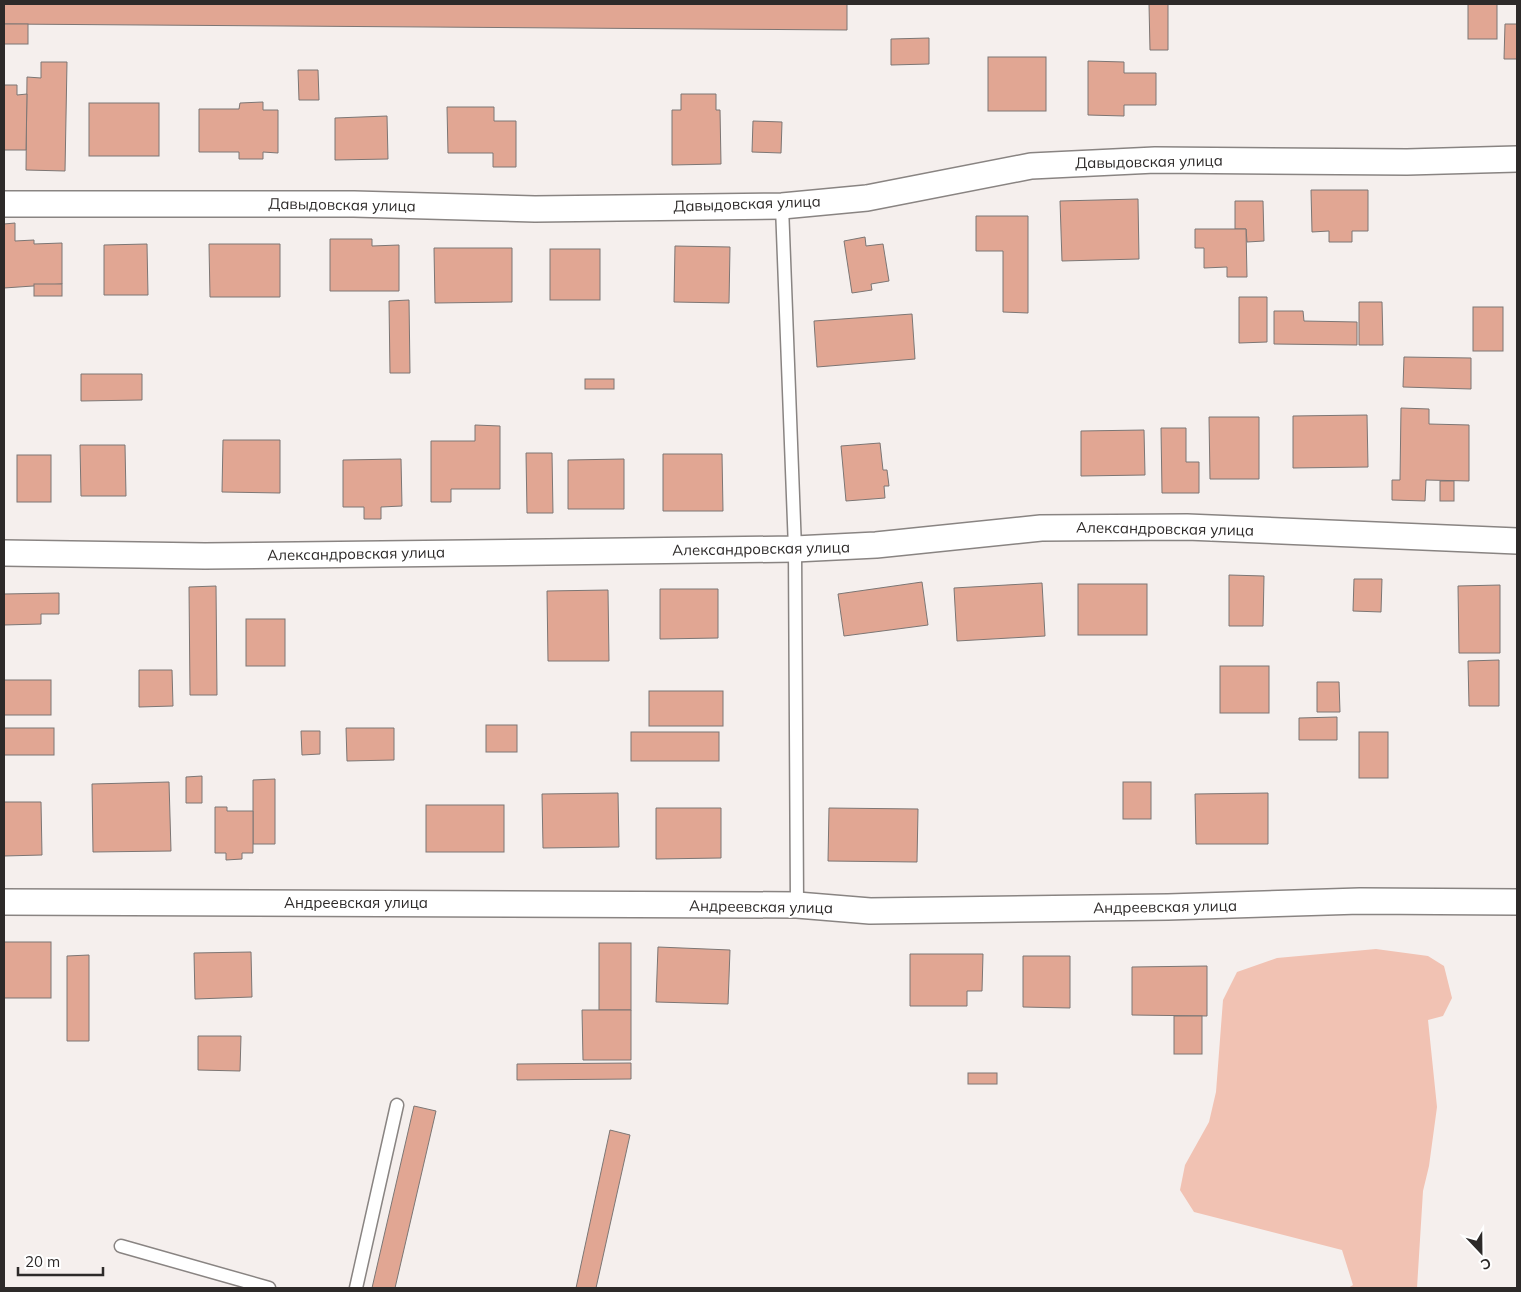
<svg xmlns="http://www.w3.org/2000/svg" width="1521" height="1292" font-family="Mulish,sans-serif">
<rect width="100%" height="100%" fill="#f5efed"/>
<polygon fill="#f1c2b3" points="1376,949 1428,956 1444,966 1452,998 1443,1016 1428,1020 1437,1107 1429,1166 1423,1191 1417,1288 1348,1288 1353,1285 1342,1250 1194,1212 1180,1190 1185,1165 1209,1122 1216,1092 1223,1000 1237,972 1277,958"/>
<g fill="#e1a693" stroke="#7c7674">
<polygon points="4,4 847,4 847,30 4,24"/>
<polygon points="1149,4 1168,4 1168,50 1150,50"/>
<rect x="1468" y="4" width="29" height="35"/>
<rect x="4" y="24" width="24" height="20"/>
<polygon points="1505,24 1517,24 1517,59 1504,59"/>
<polygon points="929,38 929,64 891,65 891,39"/>
<rect x="988" y="57" width="58" height="54"/>
<polygon points="1088,61 1124,62 1124,73 1156,73 1156,105 1124,105 1124,116 1088,115"/>
<polygon points="41,62 67,62 65,171 26,170 27,77 41,78"/>
<polygon points="298,70 318,70 319,100 299,100"/>
<polygon points="4,85 17,85 17,95 27,94 26,150 4,150"/>
<polygon points="681,94 716,94 716,110 720,110 721,164 672,165 672,110 681,110"/>
<polygon points="263,102 263,110 278,110 278,153 263,152 263,159 239,159 239,152 199,152 199,109 239,109 240,103"/>
<rect x="89" y="103" width="70" height="53"/>
<polygon points="447,107 494,107 494,121 516,121 516,167 493,167 493,153 448,153"/>
<polygon points="387,116 388,159 335,160 335,118"/>
<polygon points="753,121 782,122 781,153 752,152"/>
<polygon points="1311,190 1368,190 1368,231 1352,231 1352,242 1329,242 1329,231 1312,232"/>
<polygon points="1138,199 1139,259 1062,261 1060,201"/>
<polygon points="1235,201 1263,201 1264,241 1247,242 1246,229 1235,229"/>
<polygon points="976,216 1028,216 1028,313 1003,312 1003,251 976,251"/>
<polygon points="15,223 15,241 34,240 34,244 62,243 62,284 4,288 4,224"/>
<polygon points="1195,229 1246,229 1247,277 1227,277 1227,267 1204,268 1204,248 1195,248"/>
<polygon points="865,237 866,246 883,244 889,281 871,284 872,290 852,293 844,241"/>
<polygon points="330,239 372,239 372,246 399,245 399,291 330,291"/>
<polygon points="147,244 148,295 104,295 104,245"/>
<polygon points="209,244 280,244 280,297 210,297"/>
<polygon points="675,246 730,247 729,303 674,302"/>
<polygon points="434,248 512,248 512,302 435,303"/>
<rect x="550" y="249" width="50" height="51"/>
<rect x="34" y="284" width="28" height="12"/>
<polygon points="1239,297 1267,297 1267,342 1239,343"/>
<polygon points="409,300 410,373 390,373 389,301"/>
<polygon points="1359,302 1382,302 1383,345 1359,345"/>
<rect x="1473" y="307" width="30" height="44"/>
<polygon points="1274,311 1303,311 1304,321 1357,322 1357,345 1274,344"/>
<polygon points="912,314 915,359 817,367 814,321"/>
<polygon points="1404,357 1471,358 1471,389 1403,387"/>
<polygon points="81,374 142,374 142,400 81,401"/>
<rect x="585" y="379" width="29" height="10"/>
<polygon points="1401,408 1429,409 1429,424 1469,425 1469,481 1426,480 1425,501 1392,500 1392,480 1400,480"/>
<polygon points="1367,415 1368,467 1293,468 1293,416"/>
<polygon points="1209,417 1259,417 1259,479 1210,479"/>
<polygon points="475,425 500,426 500,489 451,489 451,502 431,502 431,441 475,441"/>
<polygon points="1161,428 1186,428 1186,462 1199,462 1199,493 1162,493"/>
<polygon points="1144,430 1145,475 1081,476 1081,431"/>
<polygon points="223,440 280,440 280,493 222,492"/>
<polygon points="880,443 883,470 887,470 889,486 884,486 885,498 846,501 841,446"/>
<polygon points="80,445 125,445 126,496 81,496"/>
<polygon points="526,453 552,453 553,513 527,513"/>
<polygon points="663,454 722,454 723,511 663,511"/>
<rect x="17" y="455" width="34" height="47"/>
<polygon points="401,459 402,506 381,507 381,519 364,519 364,507 343,507 343,460"/>
<polygon points="624,459 624,509 568,509 568,460"/>
<rect x="1440" y="481" width="14" height="20"/>
<polygon points="1229,575 1264,576 1263,626 1229,626"/>
<polygon points="1354,579 1382,579 1381,612 1353,611"/>
<polygon points="922,582 928,625 844,636 838,594"/>
<polygon points="1042,583 1045,636 957,641 954,588"/>
<rect x="1078" y="584" width="69" height="51"/>
<polygon points="1500,585 1500,653 1459,653 1458,586"/>
<polygon points="216,586 217,695 190,695 189,587"/>
<polygon points="660,589 718,589 718,638 660,639"/>
<polygon points="608,590 609,661 548,661 547,591"/>
<polygon points="59,593 59,614 41,614 41,624 4,625 4,594"/>
<rect x="246" y="619" width="39" height="47"/>
<polygon points="1499,660 1499,706 1469,706 1468,661"/>
<rect x="1220" y="666" width="49" height="47"/>
<polygon points="139,670 172,670 173,706 139,707"/>
<rect x="4" y="680" width="47" height="35"/>
<polygon points="1317,682 1339,682 1340,712 1317,712"/>
<rect x="649" y="691" width="74" height="35"/>
<polygon points="1337,717 1337,740 1299,740 1299,718"/>
<rect x="486" y="725" width="31" height="27"/>
<rect x="4" y="728" width="50" height="27"/>
<polygon points="346,728 394,728 394,760 347,761"/>
<polygon points="301,731 320,731 320,754 302,755"/>
<rect x="631" y="732" width="88" height="29"/>
<rect x="1359" y="732" width="29" height="46"/>
<polygon points="202,776 202,803 186,803 186,777"/>
<polygon points="275,779 275,844 253,844 253,780"/>
<polygon points="169,782 171,851 93,852 92,784"/>
<rect x="1123" y="782" width="28" height="37"/>
<polygon points="618,793 619,847 543,848 542,794"/>
<polygon points="1268,793 1268,844 1196,844 1195,794"/>
<polygon points="4,802 41,802 42,855 4,856"/>
<rect x="426" y="805" width="78" height="47"/>
<polygon points="215,807 227,807 227,811 253,811 253,853 242,853 242,859 226,860 226,853 215,853"/>
<polygon points="656,808 721,808 721,858 656,859"/>
<polygon points="829,808 918,809 917,862 828,861"/>
<rect x="4" y="942" width="47" height="56"/>
<rect x="599" y="943" width="32" height="67"/>
<polygon points="658,947 730,950 728,1004 656,1002"/>
<polygon points="251,952 252,997 195,999 194,953"/>
<polygon points="910,954 983,954 982,991 967,991 967,1006 910,1006"/>
<polygon points="89,955 89,1041 67,1041 67,956"/>
<polygon points="1023,956 1070,956 1070,1008 1023,1007"/>
<polygon points="1207,966 1207,1016 1132,1015 1132,967"/>
<polygon points="582,1010 631,1010 631,1060 583,1060"/>
<rect x="1174" y="1016" width="28" height="38"/>
<polygon points="198,1036 241,1036 240,1071 198,1070"/>
<polygon points="631,1063 631,1079 517,1080 517,1064"/>
<rect x="968" y="1073" width="29" height="11"/>
<polygon points="414,1106 436,1111 395,1288 372,1288"/>
<polygon points="610,1130 630,1135 596,1288 576,1288"/>
</g>
<g fill="none" stroke-linecap="round" stroke-linejoin="round">
<g stroke="#898482" stroke-width="15">
<g id="service">
<polyline points="782,206 795,549 797,905"/>
<polyline points="121,1246 269,1288"/>
<polyline points="356,1288 397,1105"/>
</g>
</g>
<g stroke="#898482" stroke-width="28">
<g id="minor">
<polyline points="4,204 354,204 535,209 782,206 867,198 1031,166 1155,160 1407,162 1517,159"/>
<polyline points="4,553 205,556 795,549 876,545 1041,528 1187,527 1517,541"/>
<polyline points="4,902 797,905 870,911 1168,907 1360,901 1517,902"/>
</g>
</g>
<use href="#service" stroke="#fff" stroke-width="12"/>
<use href="#minor" stroke="#fff" stroke-width="25"/>
</g>
<g text-anchor="middle" stroke-width="4" stroke-linejoin="round" paint-order="stroke">
<g font-size="15" fill="#2d2a29" stroke="#fff">
<text transform="translate(1149 162) rotate(-1)" y="5">Давыдовская улица</text>
<text transform="translate(747 204) rotate(-2)" y="5">Давыдовская улица</text>
<text transform="translate(342 205) rotate(1)" y="5">Давыдовская улица</text>
<text transform="translate(1165 529) rotate(1)" y="5">Александровская улица</text>
<text transform="translate(761 549) rotate(-1)" y="5">Александровская улица</text>
<text transform="translate(356 554) rotate(-1)" y="5">Александровская улица</text>
<text x="356" y="908">Андреевская улица</text>
<text transform="translate(761 907) rotate(1)" y="5">Андреевская улица</text>
<text transform="translate(1165 907) rotate(-1)" y="5">Андреевская улица</text>
</g>
</g>
<rect width="1521" height="1292" fill="none" stroke="#2d2a29" stroke-width="10"/>
<g transform="translate(1481 1252) rotate(158)" stroke="#ffffff" stroke-width="4" paint-order="stroke">
<path d="M0-4L9 19L0 12L-9 19Z" fill="#2d2a29"/>
<text y="-8" font-size="14" font-weight="bold" text-anchor="middle" fill="#2d2a29">С</text>
</g>
<path d="M18 1267v8h85v-8" fill="none" stroke="#2d2a29" stroke-width="2.5"/>
<text x="25" y="1267" font-size="15" fill="#2d2a29" stroke="#ffffff" stroke-width="4" paint-order="stroke">20 m</text>
</svg>
